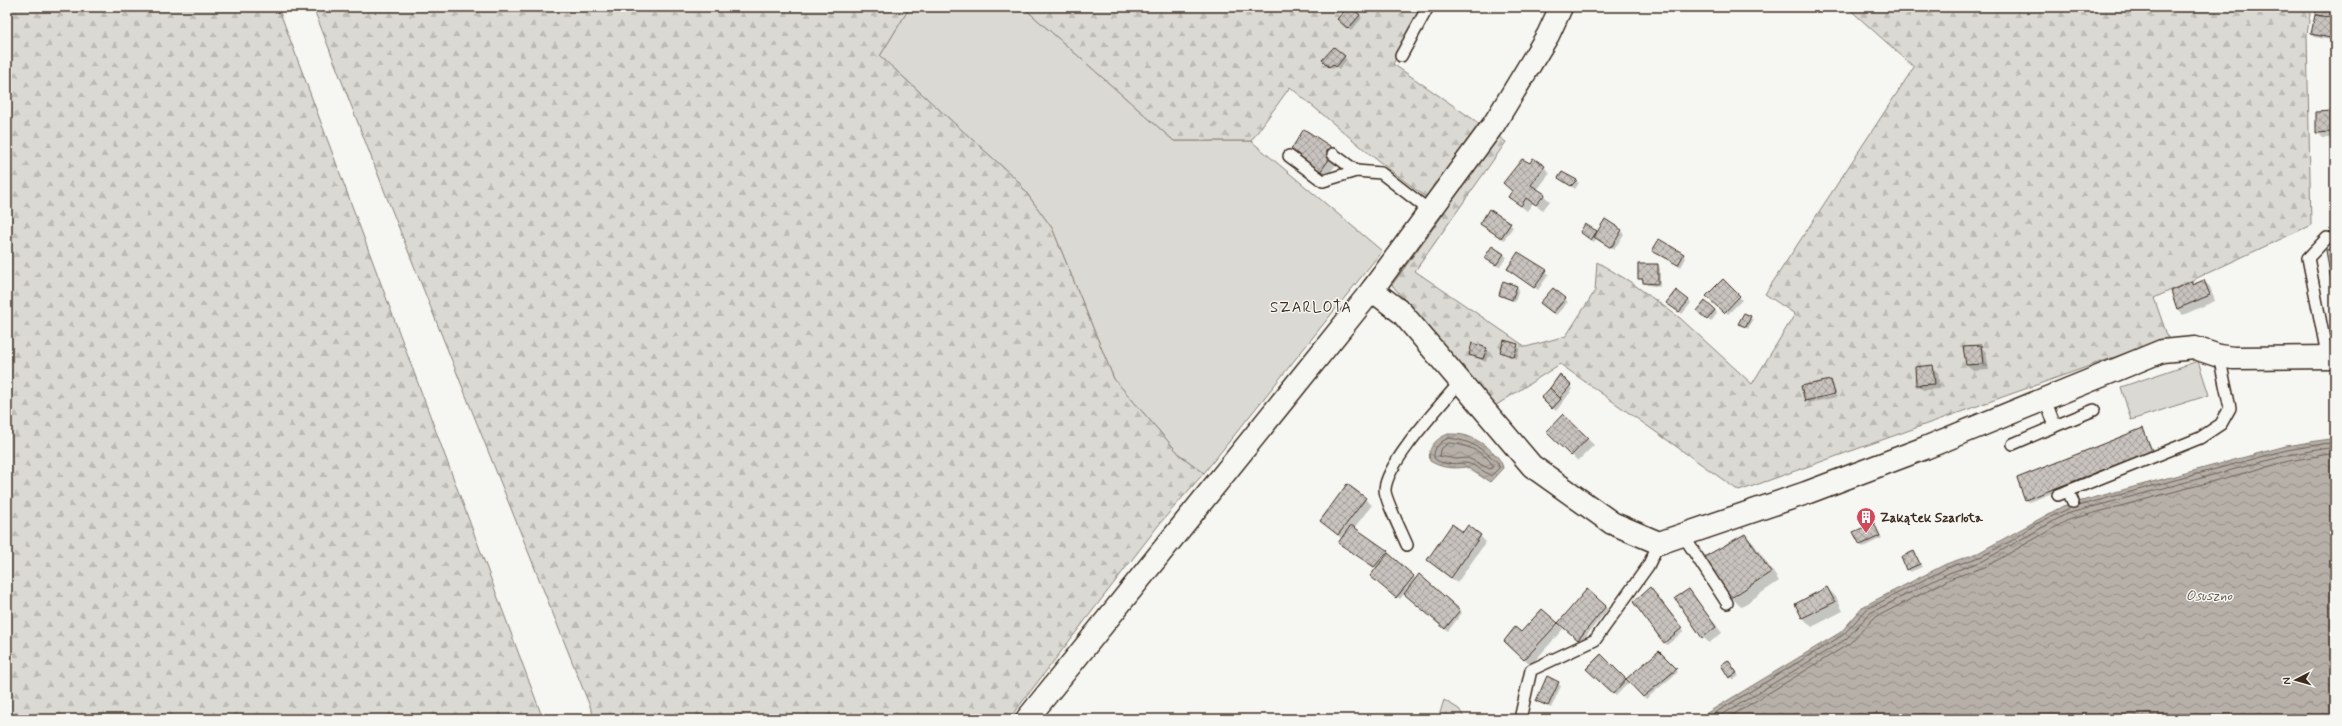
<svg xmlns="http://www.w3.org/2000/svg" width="2342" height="726" font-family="Mynerve,sans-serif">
<defs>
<pattern id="forest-firs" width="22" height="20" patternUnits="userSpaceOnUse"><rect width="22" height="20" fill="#dad9d3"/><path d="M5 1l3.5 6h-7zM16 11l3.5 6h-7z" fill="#bcbab5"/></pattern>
<pattern id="water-waves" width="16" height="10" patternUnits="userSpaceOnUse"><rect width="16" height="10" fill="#b6b0a9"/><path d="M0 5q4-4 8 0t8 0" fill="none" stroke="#958f89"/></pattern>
<pattern id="building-cross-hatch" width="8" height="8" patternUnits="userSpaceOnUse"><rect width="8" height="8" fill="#c8c3be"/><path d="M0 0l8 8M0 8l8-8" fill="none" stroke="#a49f9a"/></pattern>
</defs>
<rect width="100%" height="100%" fill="#f6f6f2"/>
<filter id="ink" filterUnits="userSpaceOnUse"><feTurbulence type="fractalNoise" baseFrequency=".025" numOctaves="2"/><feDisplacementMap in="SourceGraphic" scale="8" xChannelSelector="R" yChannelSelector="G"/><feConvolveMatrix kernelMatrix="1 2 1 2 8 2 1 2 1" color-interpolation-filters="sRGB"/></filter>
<g filter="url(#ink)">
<g fill="#dad9d3" stroke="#8a8278">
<polygon points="910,7 1023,7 1174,141 1251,141 1382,251 1204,473 1180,455 1114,379 1052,228 1017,180 880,56"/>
<polygon points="2198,361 2209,395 2131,420 2121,387"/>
</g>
<g fill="url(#forest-firs)" stroke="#8a8278">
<polygon points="7,7 278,7 543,719 7,719"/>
<polygon points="313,7 910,7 880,56 1017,180 1052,228 1114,379 1180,455 1204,473 1161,522 1009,719 595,719 391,208"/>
<polygon points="1023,7 1423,7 1393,64 1506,142 1415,271 1526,347 1566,336 1595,291 1597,262 1629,281 1680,318 1752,384 1795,314 1765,294 1914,67 1847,7 2311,7 2307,35 2311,225 2154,298 2168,338 1739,491 1560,364 1495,406 1392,285 1445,212 1372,156 1290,87 1251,141 1174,141"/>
<polygon points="1444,700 1459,709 1465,719 1438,719"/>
</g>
<g fill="url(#water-waves)" stroke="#857a71">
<path d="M1448,434C1454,434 1461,434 1467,436C1480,440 1501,455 1503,468L1490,482L1466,467C1453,469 1441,468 1430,461C1427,447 1436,439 1448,434Z"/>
<polygon points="2335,438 2335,719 1697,719 1841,632 1864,606 1946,564 1978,553 2063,506 2286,446"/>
</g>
<g fill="#0003">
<polygon points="1349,7 1362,18 1351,31 1338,19"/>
<polygon points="2318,7 2335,7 2335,41 2315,37 2312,34"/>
<polygon points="1334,48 1347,60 1339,69 1336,66 1333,69 1323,60"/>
<polygon points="2331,112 2335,117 2335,138 2323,138 2317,132"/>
<polygon points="1342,156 1327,177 1298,157"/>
<polygon points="1530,164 1544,167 1550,173 1537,190 1550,201 1543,210 1533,203 1527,211 1509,197"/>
<polygon points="1560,178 1576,181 1579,183 1575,189"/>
<polygon points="1490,210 1513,227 1504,240 1481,224"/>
<polygon points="1585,226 1598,232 1621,231 1624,234 1614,250 1596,239 1594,242 1584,235 1581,232"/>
<polygon points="1660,241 1686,258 1681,267 1653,251"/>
<polygon points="1492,247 1507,257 1499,267 1485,258"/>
<polygon points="1519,253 1549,274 1538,290 1511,271"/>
<polygon points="1657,265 1660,268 1660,287 1647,285 1639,278"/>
<polygon points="1723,280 1742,300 1728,314 1708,296"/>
<polygon points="2204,281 2210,287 2215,301 2183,315 2177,309 2172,292 2191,283 2194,285"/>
<polygon points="1517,287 1519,289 1515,302 1500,295"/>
<polygon points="1553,289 1568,302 1556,315 1544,305"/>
<polygon points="1688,300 1691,303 1682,314 1670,305"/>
<polygon points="1715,310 1717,313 1711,322 1701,314"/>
<polygon points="1745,314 1753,320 1748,329 1739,324"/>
<polygon points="1504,341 1520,348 1517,359 1501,352"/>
<polygon points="1980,346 1986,352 1989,370 1973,371 1966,365 1964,347"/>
<polygon points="1486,349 1489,352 1486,362 1470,355"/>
<polygon points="1932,366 1938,372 1940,389 1923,390 1917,384"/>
<polygon points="1560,376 1573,389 1556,411 1542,398"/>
<polygon points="1831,381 1836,393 1806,399"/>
<polygon points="1836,395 1837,397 1808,403 1807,401"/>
<polygon points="1563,415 1594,445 1578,461 1553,438"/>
<polygon points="2143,429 2154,454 2029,502 2026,500 2018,478"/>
<polygon points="1347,485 1372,505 1354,528 1387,551 1416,579 1462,613 1448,631 1405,593 1400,599 1374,578 1377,569 1342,545 1342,539 1322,521"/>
<polygon points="1873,524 1882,538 1863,547 1860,544"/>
<polygon points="1463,533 1480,536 1486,542 1457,583 1428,560"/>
<polygon points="1745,535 1754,544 1779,581 1741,607 1732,598 1706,557"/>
<polygon points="1914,552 1922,567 1910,572 1907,569"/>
<polygon points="1827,588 1836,597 1843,611 1812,627 1803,618 1797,605"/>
<polygon points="1587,590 1608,609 1581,642 1559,623"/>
<polygon points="1689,590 1722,633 1709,643 1703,637"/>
<polygon points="1653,591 1684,631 1667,645 1664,642"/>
<polygon points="1557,623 1563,629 1531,665 1505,641"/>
<polygon points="1659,652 1678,672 1646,699 1630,681 1616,696 1587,669 1601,656 1626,681"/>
<polygon points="1728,661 1739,676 1733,680 1722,665"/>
<polygon points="1547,678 1561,686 1551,708 1537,700"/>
</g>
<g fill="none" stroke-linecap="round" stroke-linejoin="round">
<g stroke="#6c6056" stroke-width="1">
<path d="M1449,438C1471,441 1482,448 1498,463L1499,468L1491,476C1485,472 1472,463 1465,463C1454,463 1442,466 1434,458C1433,448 1440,441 1449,438Z"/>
<path d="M1449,443C1463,444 1488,452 1493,467L1490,469L1468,458L1456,459L1439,456L1440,450Z"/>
<polyline points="2078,506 2287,450 2335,442"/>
<polyline points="1705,719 1843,635 1867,609 1947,568 1980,557 2013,540 2036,524 2070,508"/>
<polyline points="1715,719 1846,639 1870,613 1949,573 1983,561 2066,514 2288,455 2335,447"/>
<polyline points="1726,719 1849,644 1874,618 1952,578 1985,567 2068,520 2289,461 2335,453"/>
</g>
</g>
<g fill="url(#building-cross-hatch)" stroke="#3b2a1e">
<polygon points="1348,7 1351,7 1360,15 1348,29 1337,19"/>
<polygon points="2317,7 2335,7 2335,18 2315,15"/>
<polygon points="2315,15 2335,18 2335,39 2311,34"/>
<polygon points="1334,47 1345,56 1336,67 1333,64 1329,67 1322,60"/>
<polygon points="2331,111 2331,132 2316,133 2316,112"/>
<polygon points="1304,129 1336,150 1320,172 1290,151"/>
<polygon points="1533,158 1545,166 1531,185 1545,194 1536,205 1526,198 1521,206 1508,197 1512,191 1503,183 1522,159 1530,163"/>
<polygon points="1562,172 1577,180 1571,186 1558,178"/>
<polygon points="1489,209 1511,223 1501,238 1480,224"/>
<polygon points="1605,219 1622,230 1611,248 1594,237"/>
<polygon points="1585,224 1597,231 1591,240 1580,232"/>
<polygon points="1659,239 1684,254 1678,265 1652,251"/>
<polygon points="1492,246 1504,254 1496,265 1484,258"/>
<polygon points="2335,249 2335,286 2332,287 2326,250"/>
<polygon points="1518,252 1547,270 1534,288 1507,269"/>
<polygon points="1638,264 1658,264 1658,284 1643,283 1643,279 1638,279"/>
<polygon points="1723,279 1740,296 1724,313 1706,296"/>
<polygon points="2204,280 2210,295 2177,309 2171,291 2192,281 2192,285"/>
<polygon points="1503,281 1517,286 1512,300 1499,295"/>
<polygon points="1553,288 1566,298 1553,313 1540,303"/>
<polygon points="1676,290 1689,300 1679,312 1666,303"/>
<polygon points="1705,301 1715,310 1707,320 1697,311"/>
<polygon points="1744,313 1751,316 1746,327 1738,324"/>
<polygon points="1504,340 1518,344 1514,357 1500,352"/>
<polygon points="1472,343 1487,348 1483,359 1469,355"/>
<polygon points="1981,345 1983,364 1966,365 1963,346"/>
<polygon points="1933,365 1935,384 1916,385 1915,367"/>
<polygon points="1560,374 1571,385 1560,398 1550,388"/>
<polygon points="1831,380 1835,394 1805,401 1801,386"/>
<polygon points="1550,388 1561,399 1552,409 1541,398"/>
<polygon points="1563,414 1588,438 1571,456 1546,432"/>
<polygon points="2143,428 2152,451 2025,500 2017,478"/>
<polygon points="1347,484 1366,498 1338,535 1320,521"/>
<polygon points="1874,523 1880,536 1860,545 1853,532"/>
<polygon points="1452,524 1463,532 1468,525 1481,535 1451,578 1427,560"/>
<polygon points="1351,525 1388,551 1374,567 1338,543"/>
<polygon points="1745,534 1771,572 1731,598 1704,557"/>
<polygon points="1914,551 1920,564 1906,570 1901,557"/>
<polygon points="1388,553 1414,576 1396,598 1370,576"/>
<polygon points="1419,574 1460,610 1445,629 1404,594"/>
<polygon points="1650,587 1682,628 1664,643 1633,602"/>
<polygon points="1827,587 1835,602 1802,618 1795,604"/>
<polygon points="1587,589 1606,606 1578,640 1558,623"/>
<polygon points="1689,589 1716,627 1702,638 1675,598"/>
<polygon points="1542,609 1558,623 1524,660 1504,641 1515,627 1521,632"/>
<polygon points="1659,651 1677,669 1643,697 1626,679"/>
<polygon points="1601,654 1626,679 1613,694 1586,669"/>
<polygon points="1728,660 1737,673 1729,678 1721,665"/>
<polygon points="1547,676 1559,682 1548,706 1536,701"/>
</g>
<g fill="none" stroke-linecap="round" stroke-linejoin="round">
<g stroke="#3b2a1e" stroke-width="14">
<g id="lane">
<polyline points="1401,56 1428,7"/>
<polyline points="1333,154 1356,171"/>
<polyline points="1289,156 1323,181 1356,171 1381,173 1430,211"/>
<polyline points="2325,357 2325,344 2308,258 2327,238"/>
<polyline points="2045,399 2055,426 2094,410"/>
<polyline points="2013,444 2055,426"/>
<polyline points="2068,491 2073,502"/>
<polyline points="2058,495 2200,438 2221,424 2230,408 2219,356"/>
<polyline points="1683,535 1727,603"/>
<path d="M1407,545C1403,535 1384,497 1385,489C1387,462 1442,404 1460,382"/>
<polyline points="1520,719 1531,670 1595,640 1648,566 1659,543"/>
</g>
</g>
<g stroke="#3b2a1e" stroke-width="25">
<polyline id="street" points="1372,290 1402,313 1532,466 1612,523 1659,543 1806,493 1925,448 2162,351 2195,348 2219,356 2233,358 2335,357"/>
</g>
<g stroke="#3b2a1e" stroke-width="25">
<polyline id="secondary" points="1027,719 1372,290 1494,124 1548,35 1561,7"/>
</g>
<use href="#lane" stroke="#f6f6f2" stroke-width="11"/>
<use href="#street" stroke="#f6f6f2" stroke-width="22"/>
<use href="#secondary" stroke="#f6f6f2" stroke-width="22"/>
</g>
</g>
<defs>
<g id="building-pin" transform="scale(1)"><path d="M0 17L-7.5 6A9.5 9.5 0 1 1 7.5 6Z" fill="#d1495b" stroke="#f6f6f2"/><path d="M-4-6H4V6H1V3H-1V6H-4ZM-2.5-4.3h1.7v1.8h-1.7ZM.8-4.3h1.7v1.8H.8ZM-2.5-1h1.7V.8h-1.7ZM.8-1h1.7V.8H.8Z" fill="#fff"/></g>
</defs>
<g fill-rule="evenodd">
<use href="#building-pin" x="1866" y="517"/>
</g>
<g text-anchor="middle" stroke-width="3" stroke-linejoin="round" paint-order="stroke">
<g font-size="13" font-weight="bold" fill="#3b2a1e" stroke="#f6f6f2" text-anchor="start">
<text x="1880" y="522">Zakątek Szarlota</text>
</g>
<g font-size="14" font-style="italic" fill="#605248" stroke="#f6f6f2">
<text x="2209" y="600">Osuszno</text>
</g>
<g font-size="15" letter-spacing="1" fill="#3b2a1e" stroke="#f6f6f2">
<text x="1311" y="312">SZARLOTA</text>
</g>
</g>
<rect width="2342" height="726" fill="none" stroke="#f6f6f2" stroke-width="24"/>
<rect x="12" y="12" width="2318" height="702" fill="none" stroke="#3b2a1e" stroke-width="1.5" filter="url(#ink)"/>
<g transform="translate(2296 680) rotate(264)" stroke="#f6f6f2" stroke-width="3" paint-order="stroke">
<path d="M0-3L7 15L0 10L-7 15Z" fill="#3b2a1e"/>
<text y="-6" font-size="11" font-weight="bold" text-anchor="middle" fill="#3b2a1e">N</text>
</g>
</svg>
